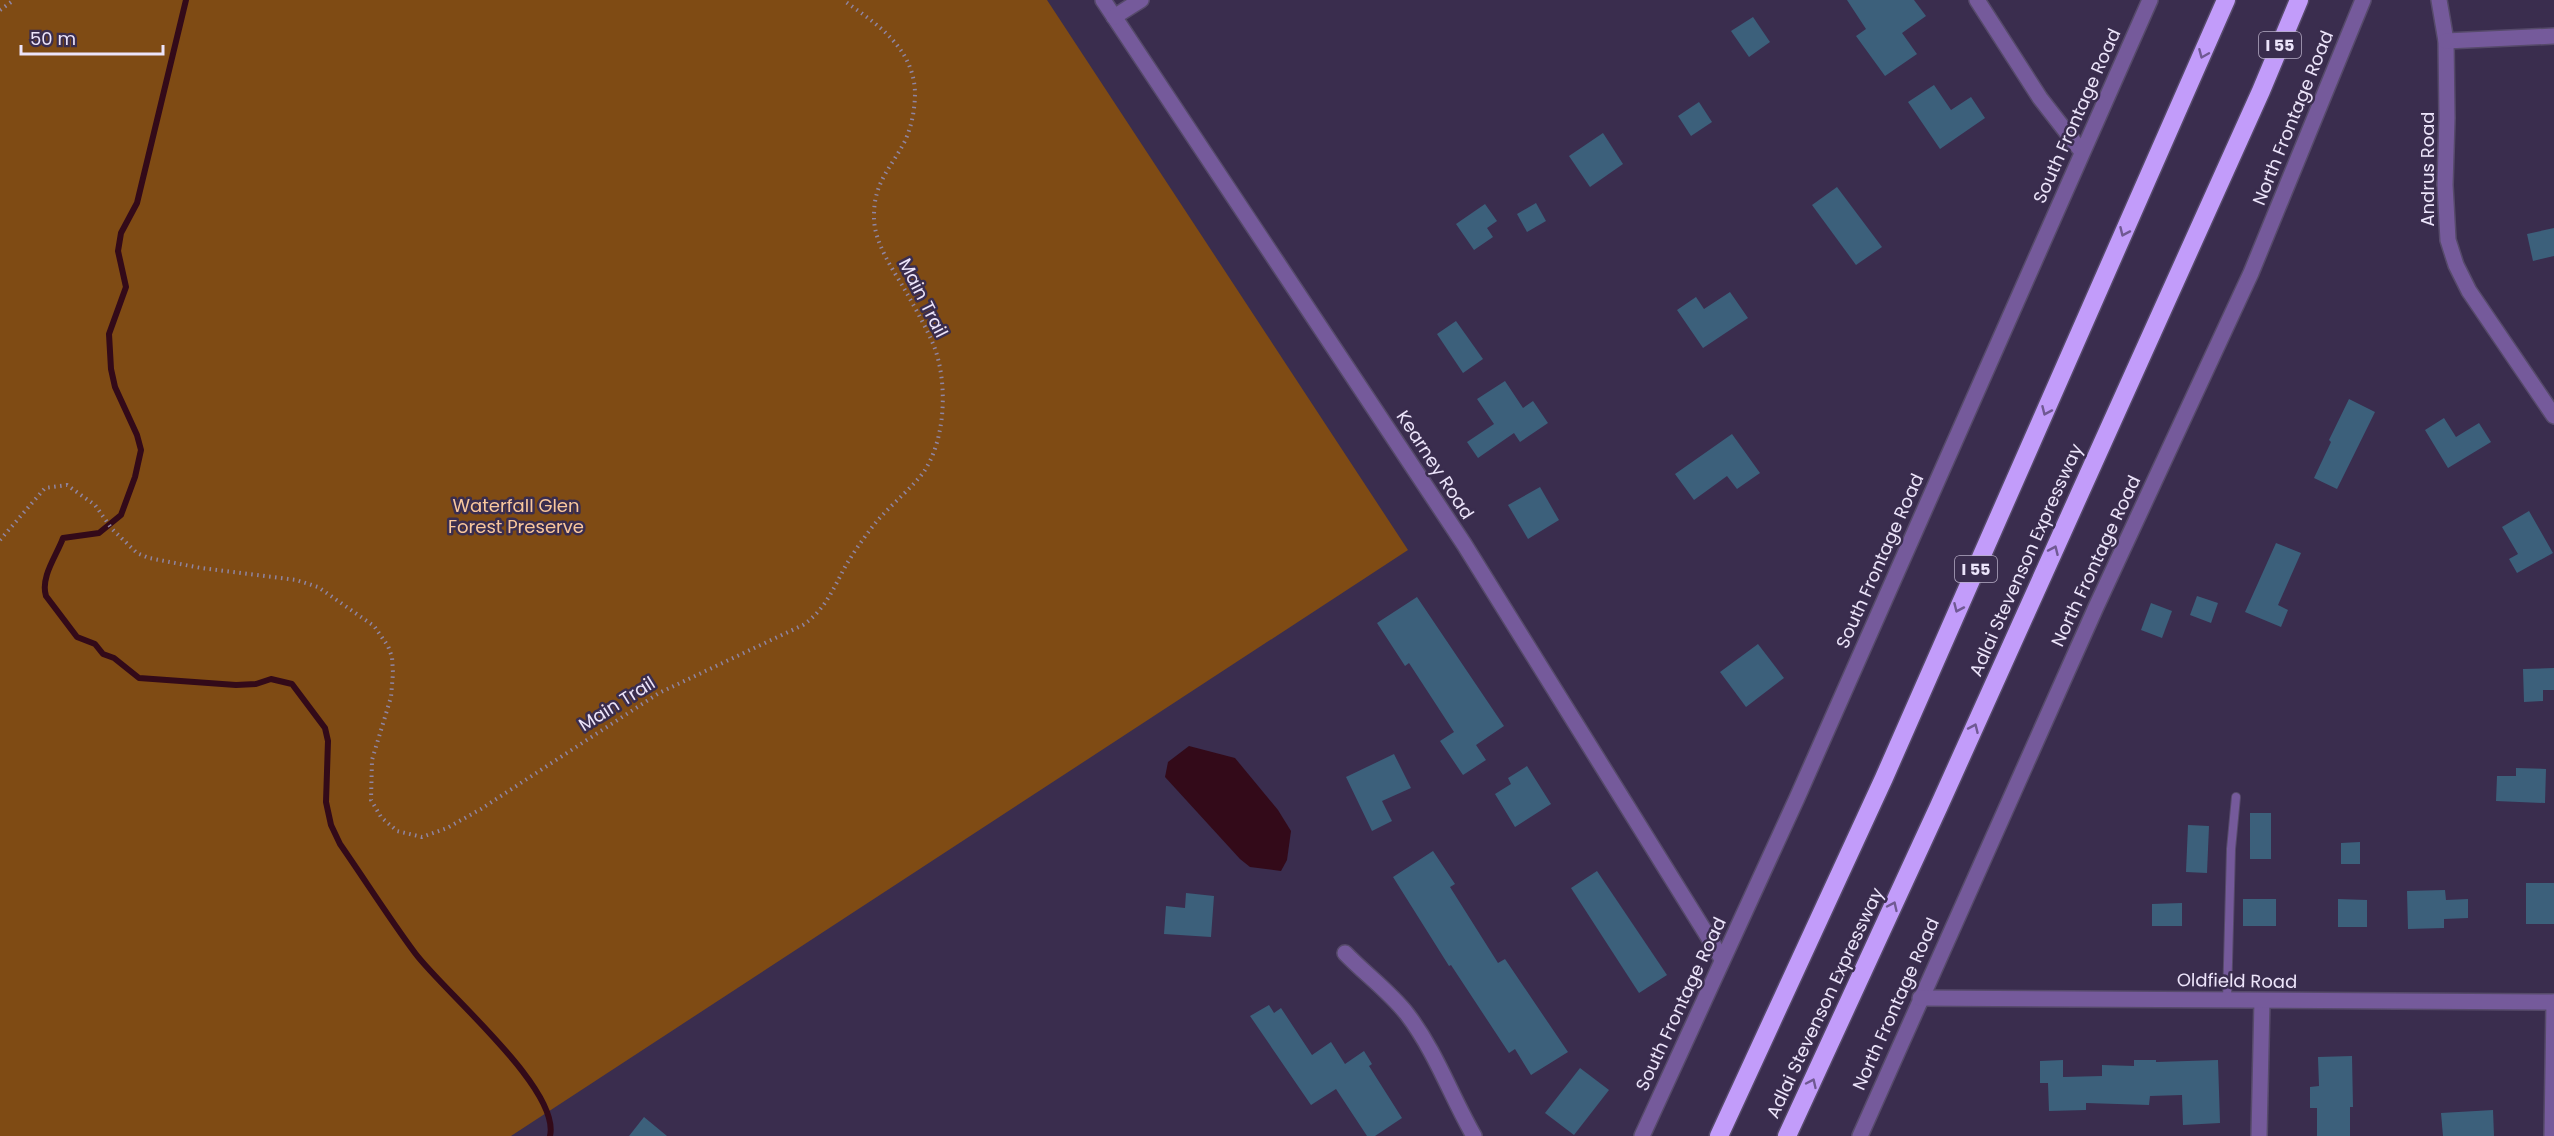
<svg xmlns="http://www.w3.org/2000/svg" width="2554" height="1136" font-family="Poppins,sans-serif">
<rect width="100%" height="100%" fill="#3a2d4e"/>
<polygon fill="#7f4b14" points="0,0 1047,0 1408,550 511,1136 0,1136"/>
<polygon fill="#330a19" points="1189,746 1235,758 1278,810 1291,831 1287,860 1281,871 1250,867 1240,859 1165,777 1168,762"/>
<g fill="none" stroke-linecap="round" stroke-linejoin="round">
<path stroke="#330a19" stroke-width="6" d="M186,0L137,203L121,233L118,251L126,287L109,334L111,369L115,387L137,435L141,450L135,477L121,515L99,533L63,538C57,555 40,577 46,596L77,637L95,644L103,654L114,658L139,678L236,685L256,684L271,679L292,684L325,728L328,741L326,802L331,825L340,844C365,880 389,918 415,953C444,992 561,1089 550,1136"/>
</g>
<g fill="#3c607b">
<polygon points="1847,0 1914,0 1926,16 1902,33 1917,54 1885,76 1856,36 1866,29"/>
<polygon points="1753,17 1770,42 1749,57 1731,31"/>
<polygon points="1934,85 1951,110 1971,97 1985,118 1940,149 1908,102"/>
<polygon points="1699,102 1712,122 1691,136 1678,116"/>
<polygon points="1603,133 1623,164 1590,187 1569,156"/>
<polygon points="1837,187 1882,247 1856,265 1812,205"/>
<polygon points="1536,203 1546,221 1527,232 1517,214"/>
<polygon points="1485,204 1497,221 1487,228 1493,237 1474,250 1456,224"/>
<polygon points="2554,228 2554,256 2533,261 2527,234"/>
<polygon points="1730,292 1748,318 1703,348 1677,310 1696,297 1704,309"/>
<polygon points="1456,321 1483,359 1463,373 1437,334"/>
<polygon points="1505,381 1523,408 1533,401 1548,423 1520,442 1514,433 1478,458 1467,442 1494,424 1477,399"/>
<polygon points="2349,399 2375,412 2337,489 2314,478 2331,442 2329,440"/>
<polygon points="2444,418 2456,437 2479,423 2491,442 2448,468 2425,430"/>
<polygon points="1732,434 1760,473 1737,489 1727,476 1694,500 1675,474"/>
<polygon points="1540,487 1559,520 1528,539 1508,505"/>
<polygon points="2529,511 2553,553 2517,573 2509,559 2518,554 2502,527"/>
<polygon points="2276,543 2301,553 2278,605 2288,610 2281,627 2245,612"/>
<polygon points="2197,596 2218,603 2211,623 2190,615"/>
<polygon points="1417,597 1504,726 1476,745 1486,760 1463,775 1440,741 1454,732 1409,663 1405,666 1377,623"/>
<polygon points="2151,603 2172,611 2162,638 2141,630"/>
<polygon points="1758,644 1784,678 1746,707 1720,672"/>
<polygon points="2554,668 2554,690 2543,690 2543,701 2524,702 2523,669"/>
<polygon points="1394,754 1411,788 1382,801 1392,821 1372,831 1346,777"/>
<polygon points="1527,766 1551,804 1515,827 1495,794 1511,784 1508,778"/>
<polygon points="2516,768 2546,769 2545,803 2496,801 2497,776 2516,776"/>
<rect x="2250" y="813" width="21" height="46"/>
<polygon points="2188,825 2209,826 2207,873 2186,872"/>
<polygon points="2360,842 2360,864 2341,864 2341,843"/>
<polygon points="1433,851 1455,884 1450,887 1498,963 1505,959 1568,1052 1531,1075 1515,1049 1509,1053 1451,965 1449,966 1393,877"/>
<polygon points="1597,871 1667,975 1639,993 1571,888"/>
<rect x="2526" y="883" width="28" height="41"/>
<polygon points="2445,890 2446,900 2468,899 2468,918 2444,919 2444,928 2408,929 2407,891"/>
<polygon points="1186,893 1214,896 1211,937 1164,934 1166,906 1185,908"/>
<rect x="2243" y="899" width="33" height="27"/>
<polygon points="2338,899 2367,900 2367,927 2338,927"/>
<polygon points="2182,903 2182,926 2152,926 2152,904"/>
<polygon points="1269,1005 1274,1013 1281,1008 1312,1055 1331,1042 1345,1064 1364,1051 1372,1064 1369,1066 1402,1118 1375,1136 1367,1136 1336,1089 1311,1105 1250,1016"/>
<polygon points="2352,1056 2353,1107 2350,1107 2350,1136 2317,1136 2317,1108 2310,1108 2310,1087 2319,1086 2318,1057"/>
<polygon points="2063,1060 2063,1077 2102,1076 2102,1065 2134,1066 2134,1060 2156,1060 2156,1062 2218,1060 2220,1123 2183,1125 2182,1095 2150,1096 2149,1105 2086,1103 2086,1110 2049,1111 2048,1083 2040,1083 2040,1061"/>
<polygon points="1580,1068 1609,1090 1574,1135 1545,1113"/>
<polygon points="2493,1110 2494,1136 2443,1136 2441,1113"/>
<polygon points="644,1117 667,1136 629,1136"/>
</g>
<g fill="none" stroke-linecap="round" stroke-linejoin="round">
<g stroke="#564a6a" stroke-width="10">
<polyline id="service" points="2227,1000 2231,849 2236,797"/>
</g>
<g stroke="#564a6a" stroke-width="18">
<g id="minor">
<polyline points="1103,0 1464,544 1722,959"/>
<polyline points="1977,0 2040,98 2082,152"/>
<polyline points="2439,0 2446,41 2447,118 2445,185 2448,240 2456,265 2469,291 2554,416"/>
<polyline points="1114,17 1141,0"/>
<polyline points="2446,41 2554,36"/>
<path d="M1345,953C1365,974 1389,991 1407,1014C1436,1052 1451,1096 1474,1136"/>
<polyline points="1642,1136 1797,798 2150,0"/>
<polyline points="1860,1136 2096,607 2251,273 2363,0"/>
<polyline points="2259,1136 2262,1001"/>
<polyline points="2552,1136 2554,1002"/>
</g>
</g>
<g stroke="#564a6a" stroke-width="18">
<polyline id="tertiary" points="1920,998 2554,1002"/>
</g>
<g stroke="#564a6a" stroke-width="21">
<g id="motorway">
<polyline points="1719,1136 1884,778 2226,0"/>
<polyline points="1787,1136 1939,806 2261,91 2299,0"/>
</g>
</g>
<g stroke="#9085a1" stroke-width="4" stroke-dasharray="1.5 4.5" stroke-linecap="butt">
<polyline points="0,10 14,0"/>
<path d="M0,540L45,488L67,485L95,505L112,529L137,553L149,558L201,568L296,580L318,587L374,626L388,646L392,657L393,673L391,697L372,760L371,800L381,817L397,831L422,837L447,828L481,809L659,693L803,625C825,610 833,589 845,567C853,553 863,539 873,526C888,507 908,492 923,473C946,440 948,383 934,346C926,327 915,308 905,290C892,268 873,241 874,215C874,182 891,168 905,141C912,125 915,109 915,92C913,47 877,24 843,0"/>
</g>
<use href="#service" stroke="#755a9b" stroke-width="8"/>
<use href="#minor" stroke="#755a9b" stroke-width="15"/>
<use href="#tertiary" stroke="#755a9b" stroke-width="15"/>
<use href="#motorway" stroke="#c29cfa" stroke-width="18"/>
</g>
<defs><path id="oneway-chevron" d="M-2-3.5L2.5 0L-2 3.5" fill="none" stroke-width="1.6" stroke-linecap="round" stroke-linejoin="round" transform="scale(1.5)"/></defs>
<g stroke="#705993">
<use href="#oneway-chevron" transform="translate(2203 54) rotate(113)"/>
<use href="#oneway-chevron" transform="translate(2124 232) rotate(114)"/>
<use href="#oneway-chevron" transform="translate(2046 411) rotate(114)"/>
<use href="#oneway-chevron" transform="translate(2054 550) rotate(-66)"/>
<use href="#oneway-chevron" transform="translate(1958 608) rotate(114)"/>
<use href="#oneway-chevron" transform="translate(1974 728) rotate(-66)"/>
<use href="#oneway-chevron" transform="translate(1893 906) rotate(-65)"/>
<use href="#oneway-chevron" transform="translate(1812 1083) rotate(-65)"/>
</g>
<g text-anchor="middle" stroke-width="5" stroke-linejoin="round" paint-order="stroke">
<g fill="#3a2d4e" stroke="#b7adc6" stroke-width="1.5">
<rect x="2259" y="32" width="42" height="26" rx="4.5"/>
<rect x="1955" y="556" width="42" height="26" rx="4.5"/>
</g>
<g font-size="16" font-weight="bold" fill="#ece4fa">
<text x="2280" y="51">I 55</text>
<text x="1976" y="575">I 55</text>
</g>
<g font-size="18" fill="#ece4fa" stroke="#3a2d4e">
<text transform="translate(2077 116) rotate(-66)" y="6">South Frontage Road</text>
<text transform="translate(2293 118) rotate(-68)" y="6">North Frontage Road</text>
<text transform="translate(2428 169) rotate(-90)" y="6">Andrus Road</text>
<text transform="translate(923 298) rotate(63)" y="6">Main Trail</text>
<text transform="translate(1435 465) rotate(57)" y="6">Kearney Road</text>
<text transform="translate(2026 560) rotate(-66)" y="6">Adlai Stevenson Expressway</text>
<text transform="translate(1880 561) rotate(-66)" y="6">South Frontage Road</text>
<text transform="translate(2096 561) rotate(-65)" y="6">North Frontage Road</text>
<text transform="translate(617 704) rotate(-32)" y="6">Main Trail</text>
<text transform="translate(2237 981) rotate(1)" y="6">Oldfield Road</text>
<text transform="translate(1825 1003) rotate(-65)" y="6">Adlai Stevenson Expressway</text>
<text transform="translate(1681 1004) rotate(-65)" y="6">South Frontage Road</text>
<text transform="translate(1896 1004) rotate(-66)" y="6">North Frontage Road</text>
</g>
<g font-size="18" fill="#f9c79d" stroke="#3a2d4e">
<text x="516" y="512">Waterfall Glen<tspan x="516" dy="21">Forest Preserve</tspan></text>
</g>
</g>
<path d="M21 45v9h142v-9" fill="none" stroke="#ece4fa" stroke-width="3"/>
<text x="30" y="45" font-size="18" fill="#ece4fa" stroke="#3a2d4e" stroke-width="4.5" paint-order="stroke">50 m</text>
</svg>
